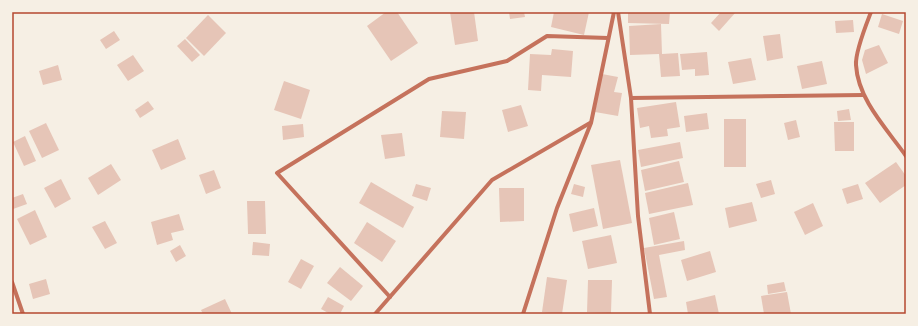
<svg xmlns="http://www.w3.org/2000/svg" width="918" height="326" font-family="'Nunito Sans',sans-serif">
<rect width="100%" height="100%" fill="#f6efe4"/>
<g fill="#e6c5b7">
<polygon points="386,12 397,12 418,43 391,61 367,26"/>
<polygon points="450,12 474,12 478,41 455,45"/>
<polygon points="509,12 524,12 525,17 510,19"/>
<polygon points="554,12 589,12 584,35 551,27"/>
<polygon points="628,12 670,12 669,24 628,23"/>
<polygon points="721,12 736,12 719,31 711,23"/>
<polygon points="882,14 903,21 899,34 878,27"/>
<polygon points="208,15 226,33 204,56 186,38"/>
<polygon points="853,20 854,32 836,33 835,21"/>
<polygon points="661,24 662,54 678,53 680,76 661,77 659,54 630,55 629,26"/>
<polygon points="114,31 120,40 106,49 100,40"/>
<polygon points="780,34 783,58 767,61 763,36"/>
<polygon points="185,39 200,55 192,62 177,46"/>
<polygon points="879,45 888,63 866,74 862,60 865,50"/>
<polygon points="552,49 573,51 571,77 542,75 541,91 528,90 530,54 551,55"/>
<polygon points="707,52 709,75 695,76 695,69 682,70 680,54"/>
<polygon points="133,55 144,71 128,81 117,65"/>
<polygon points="751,58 756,80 733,84 728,62"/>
<polygon points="822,61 827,84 802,89 797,66"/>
<polygon points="58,65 62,80 43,85 39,71"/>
<polygon points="602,74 618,77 614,92 622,93 618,116 595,112"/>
<polygon points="284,81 310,90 301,119 274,110"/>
<polygon points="148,101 154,109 140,118 135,110"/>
<polygon points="676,102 680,127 667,129 668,136 651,138 649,126 640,128 637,108"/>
<polygon points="521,105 528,126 508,132 502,110"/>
<polygon points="849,109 851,120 838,121 837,111"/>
<polygon points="442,111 466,112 464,139 440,137"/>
<polygon points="707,113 709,129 686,132 684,116"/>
<rect x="724" y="119" width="22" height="48"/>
<polygon points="796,120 800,137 788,140 784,123"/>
<polygon points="834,122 854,122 854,151 835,151"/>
<polygon points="46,123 59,150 42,158 29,131"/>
<polygon points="303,124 304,137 283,140 282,126"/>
<polygon points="402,133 405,156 385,159 381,135"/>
<polygon points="25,136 36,161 24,166 13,142"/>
<polygon points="178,139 186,159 161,170 152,150"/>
<polygon points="680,142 683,158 641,167 638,150"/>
<polygon points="620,160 632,223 603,229 591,165"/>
<polygon points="679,161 684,182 645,191 641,170"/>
<polygon points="896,162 906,176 906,185 880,203 865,183"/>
<polygon points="111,164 121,180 98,195 88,178"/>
<polygon points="214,170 221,188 206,194 199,175"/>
<polygon points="61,179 71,199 55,208 44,188"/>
<polygon points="771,180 775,194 761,198 756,184"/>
<polygon points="371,182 414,207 403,228 359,203"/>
<polygon points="688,183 693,205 649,214 645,193"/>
<polygon points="416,184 431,188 427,201 412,196"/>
<polygon points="574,184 585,187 583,197 571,194"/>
<polygon points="858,184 863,199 847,204 842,189"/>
<polygon points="499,188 524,188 524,221 500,222"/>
<polygon points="23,194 27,204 13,209 12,198"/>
<polygon points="247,201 265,201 266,234 248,234"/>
<polygon points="752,202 757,221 729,228 725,208"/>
<polygon points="813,203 823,226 805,235 794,212"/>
<polygon points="594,208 598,226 573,232 569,214"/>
<polygon points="35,210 47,237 30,245 17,219"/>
<polygon points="674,212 680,239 654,245 649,218"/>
<polygon points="179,214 184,230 171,233 173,240 157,245 151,222"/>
<polygon points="105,221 117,243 105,249 92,227"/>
<polygon points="367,222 396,241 382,262 354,243"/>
<polygon points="611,235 617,263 588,269 582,241"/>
<polygon points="684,241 685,250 659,255 667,297 654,299 644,248"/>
<polygon points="253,242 270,244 269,256 252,255"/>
<polygon points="180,245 186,256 176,262 170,251"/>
<polygon points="710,251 716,272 687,281 681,260"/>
<polygon points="301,259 314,266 301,289 288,282"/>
<polygon points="340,267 363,286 351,301 327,283"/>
<polygon points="547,277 567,280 562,314 542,312"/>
<polygon points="46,279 50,294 33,299 29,284"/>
<polygon points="588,280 612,280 611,313 587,312"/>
<polygon points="784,282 786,291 768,294 767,285"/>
<polygon points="787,292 791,314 764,314 761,296"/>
<polygon points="715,295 719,314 688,314 686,302"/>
<polygon points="328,297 344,306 340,314 330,314 321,309"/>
<polygon points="225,299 232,314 203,314 201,310"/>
</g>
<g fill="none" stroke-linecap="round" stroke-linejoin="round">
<g stroke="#c5725c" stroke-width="4">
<polyline points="618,12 631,98 638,216 650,314"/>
<path d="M871,12C866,25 855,52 856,65C858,100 887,129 906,156"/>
<polyline points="631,98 863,95"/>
<polyline points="12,282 23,314"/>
<polyline points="390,297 277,173 429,79 507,61 547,36 608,38"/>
<polyline points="375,314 492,180 590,123"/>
<polyline points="523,314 557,208 591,123 614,12"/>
</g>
</g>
<rect width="918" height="326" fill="none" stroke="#f6efe4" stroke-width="26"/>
<rect x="13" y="13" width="892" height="300" fill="none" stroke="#b5482f" stroke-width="1.5"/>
</svg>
